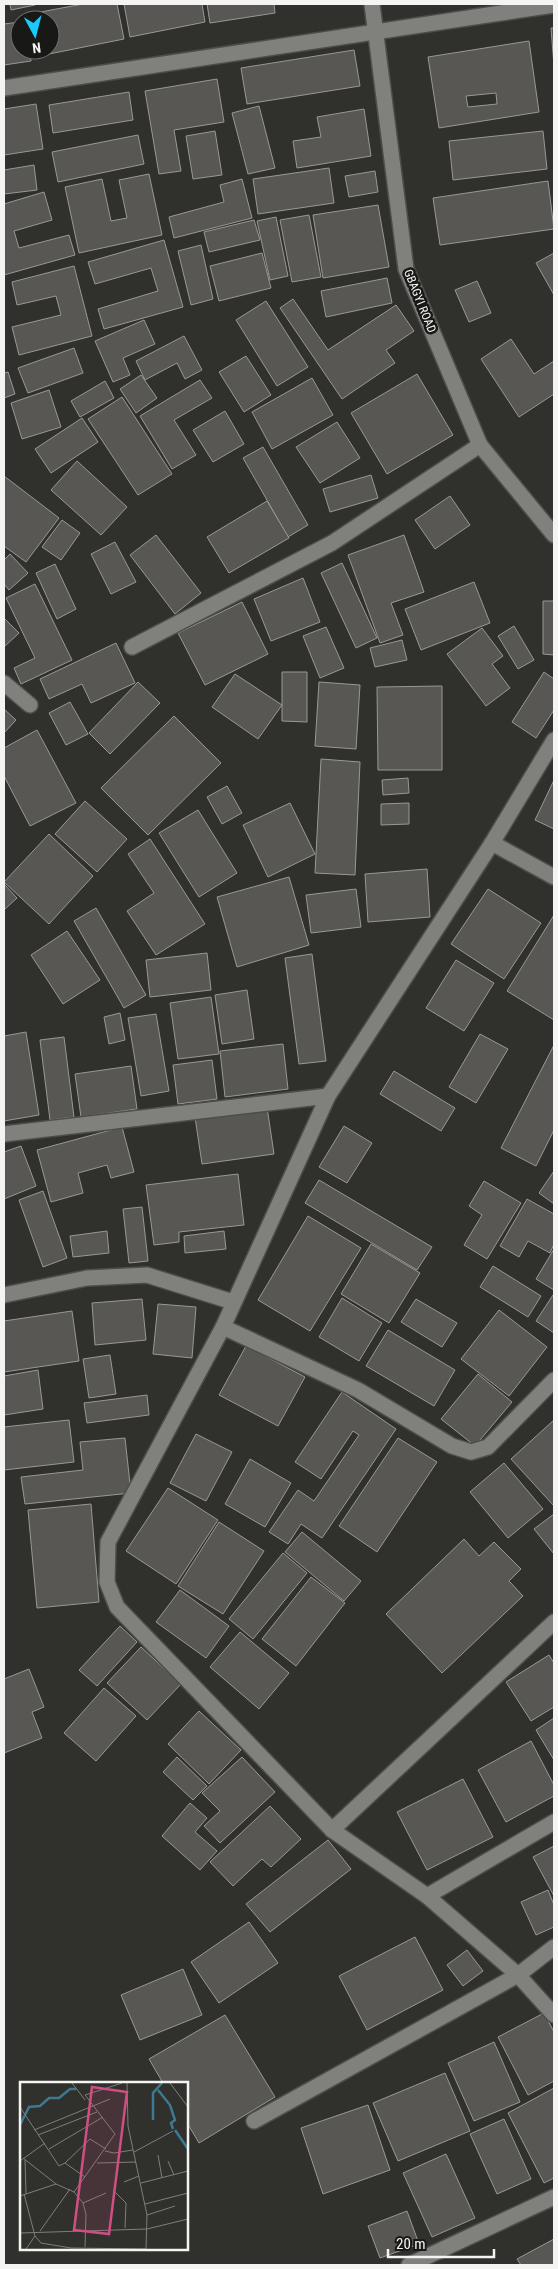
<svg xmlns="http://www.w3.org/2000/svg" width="558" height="2269" font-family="'Roboto Condensed',sans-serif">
<rect width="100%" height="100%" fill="#30302d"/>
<g fill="#585754" stroke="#989894" fill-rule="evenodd">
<polygon points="10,4 35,4 35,5 11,10"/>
<polygon points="83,4 117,4 124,39 39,56 37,50 50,50 50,20 31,20 30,14"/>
<polygon points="124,4 202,4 205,22 130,37"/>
<polygon points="207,4 274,4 275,13 210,23"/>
<polygon points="20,22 20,50 30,50 31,61 4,65 4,24"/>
<polygon points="551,28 554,28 554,66"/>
<path d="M529,41L539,112L439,128L428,57ZM496,93L497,104L468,107L466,96Z"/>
<polygon points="354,50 360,86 247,104 241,68"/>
<polygon points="217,79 224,122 174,130 181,171 159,174 145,91"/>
<polygon points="129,92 133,120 53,133 49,105"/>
<polygon points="36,104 43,149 4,155 4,109"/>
<polygon points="259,106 275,168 248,174 232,113"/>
<polygon points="364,109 371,156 297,168 293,141 321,137 317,117"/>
<polygon points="215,131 222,175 193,179 186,136"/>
<polygon points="543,131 547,169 453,180 449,141"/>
<polygon points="138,135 144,164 58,182 52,152"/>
<polygon points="34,165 37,190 4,194 4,170"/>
<polygon points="329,168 334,203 258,214 253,179"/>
<polygon points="375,171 378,192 349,197 345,176"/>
<polygon points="149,174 162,235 79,253 65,187 102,179 111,221 127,218 119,180"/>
<polygon points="242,179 252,218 174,238 169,217 224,202 220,185"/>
<polygon points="548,181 554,229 440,245 433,198"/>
<polygon points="44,192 52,220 14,231 19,248 69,235 75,255 4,275 4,204"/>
<polygon points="378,205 389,267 323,278 313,215"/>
<polygon points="309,215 321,277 292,282 280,220"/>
<polygon points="276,217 288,276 270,280 257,221"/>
<polygon points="254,220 260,240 209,252 204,232"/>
<polygon points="164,240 183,307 104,329 98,309 158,291 151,268 95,284 88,262"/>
<polygon points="201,245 213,299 191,305 178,251"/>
<polygon points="262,253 271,288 219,301 210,266"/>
<polygon points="554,253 554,295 536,263"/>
<polygon points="74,266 92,336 19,355 12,327 61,315 56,296 17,305 12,282"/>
<polygon points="387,278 392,303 326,317 321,291"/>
<polygon points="477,281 491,313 469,322 455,290"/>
<polygon points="293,299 328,350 396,305 414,331 386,350 395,363 342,399 280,308"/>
<polygon points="266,301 308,367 277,386 236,320"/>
<polygon points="144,320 155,344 123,358 130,375 113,382 95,341"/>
<polygon points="184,336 202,370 185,379 177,363 145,380 136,361"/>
<polygon points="511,339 534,374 554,361 554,394 519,417 481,359"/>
<polygon points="74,348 83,373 28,393 18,368"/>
<polygon points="246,356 271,395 244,412 219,372"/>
<polygon points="8,372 15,394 4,398 4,373"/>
<polygon points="417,374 453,435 387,474 351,413"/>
<polygon points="141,375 157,398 136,413 120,389"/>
<polygon points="312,378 333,415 272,449 252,412"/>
<polygon points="200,380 212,398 174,420 196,455 172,469 140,416"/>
<polygon points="105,381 114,398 80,417 71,401"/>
<polygon points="49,390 61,427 22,439 11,403"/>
<polygon points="122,397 172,474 138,495 88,419"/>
<polygon points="225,411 244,444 213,462 193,430"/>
<polygon points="82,418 98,442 51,473 35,449"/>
<polygon points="337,422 360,458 320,483 296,447"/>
<polygon points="263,447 308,525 288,537 243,458"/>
<polygon points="77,461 127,507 101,535 51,490"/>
<polygon points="371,475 378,498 330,512 323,489"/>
<polygon points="4,476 59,518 26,562 4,546"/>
<polygon points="450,496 470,525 435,549 415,520"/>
<polygon points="267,501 289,538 229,573 207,537"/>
<polygon points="62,520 80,533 61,560 42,547"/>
<polygon points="156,535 201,593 175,614 130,555"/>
<polygon points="404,535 424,592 391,603 403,635 380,643 348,555"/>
<polygon points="115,542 136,582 111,594 91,554"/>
<polygon points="10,554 28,573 9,590 4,584 4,560"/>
<polygon points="342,563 377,638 356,648 321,573"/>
<polygon points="55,564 76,609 57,619 36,573"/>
<polygon points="303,578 320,622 271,641 254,599"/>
<polygon points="474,582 490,623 421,650 405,609"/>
<polygon points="35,584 72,660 21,684 14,668 35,658 6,598"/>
<polygon points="543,601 554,601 554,655 543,654"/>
<polygon points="242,602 268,654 205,685 178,633"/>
<polygon points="4,618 19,633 4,647"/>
<polygon points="514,626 534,660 518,669 498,636"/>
<polygon points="326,627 344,668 320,678 303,636"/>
<polygon points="482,628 503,656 492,664 510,688 486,706 447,654"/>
<polygon points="402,640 407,660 375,667 370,648"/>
<polygon points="116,643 135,683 91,703 82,684 49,699 40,679"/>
<polygon points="282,672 307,672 307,722 282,721"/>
<polygon points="544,672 554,679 554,710 536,738 512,722"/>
<polygon points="235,674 282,705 258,739 212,707"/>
<polygon points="138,682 160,703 110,754 89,733"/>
<polygon points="319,682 360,685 356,749 315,746"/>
<polygon points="442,686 442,770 378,770 377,687"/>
<polygon points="70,702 88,734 66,745 49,713"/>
<polygon points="4,709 16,720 4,733"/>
<polygon points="174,716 221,763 148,835 101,788"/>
<polygon points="37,730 76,803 30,826 4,776 4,748"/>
<polygon points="321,759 360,762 355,875 315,873"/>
<polygon points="408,778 409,793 383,795 382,780"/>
<polygon points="554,780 554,829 535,820"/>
<polygon points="227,786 242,813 222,824 207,797"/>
<polygon points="85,801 127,839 97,872 55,834"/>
<polygon points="290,803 315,854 268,877 243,825"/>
<polygon points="409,803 409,824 381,825 381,804"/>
<polygon points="198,810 237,873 199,897 159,833"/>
<polygon points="49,834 93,876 49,924 4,882"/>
<polygon points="150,839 205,924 156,955 127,911 154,893 128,854"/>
<polygon points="427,869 430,917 368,922 365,874"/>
<polygon points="289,877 309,945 237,967 217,897"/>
<polygon points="4,884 17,898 4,910"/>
<polygon points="356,889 361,927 311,933 306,895"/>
<polygon points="488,889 541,923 504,979 451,944"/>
<polygon points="96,908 146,995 124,1008 74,921"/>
<polygon points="554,915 554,1020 507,991"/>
<polygon points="67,931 100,980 63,1004 31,955"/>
<polygon points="207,953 211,990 150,997 146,960"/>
<polygon points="312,954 326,1061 299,1064 285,958"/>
<polygon points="456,960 494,983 464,1031 426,1008"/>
<polygon points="247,990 254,1039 222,1044 215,995"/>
<polygon points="211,997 219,1054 178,1059 170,1003"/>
<polygon points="120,1013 125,1040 109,1044 104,1017"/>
<polygon points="156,1014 169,1091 141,1096 128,1018"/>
<polygon points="26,1032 39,1115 4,1121 4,1036"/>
<polygon points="480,1034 508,1049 476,1103 449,1087"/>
<polygon points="64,1037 74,1117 50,1120 40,1040"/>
<polygon points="283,1044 288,1089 225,1097 220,1051"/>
<polygon points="554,1045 554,1130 536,1166 501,1148"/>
<polygon points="212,1060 217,1099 178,1104 173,1065"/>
<polygon points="131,1066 137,1109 81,1117 75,1074"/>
<polygon points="394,1071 455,1108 441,1131 380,1094"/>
<polygon points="267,1107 274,1154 202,1164 195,1117"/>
<polygon points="344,1126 372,1143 347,1183 319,1167"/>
<polygon points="122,1127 134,1172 111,1178 107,1165 78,1173 83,1193 51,1202 37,1150"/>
<polygon points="21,1146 36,1186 4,1199 4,1152"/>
<polygon points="554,1171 554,1204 539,1193"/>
<polygon points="238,1174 244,1225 179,1232 179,1242 154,1245 146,1185"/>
<polygon points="319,1180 432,1247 417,1270 305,1203"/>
<polygon points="484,1181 521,1203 487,1259 464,1245 482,1215 469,1206"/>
<polygon points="43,1191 67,1258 43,1267 19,1200"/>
<polygon points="527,1199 554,1214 554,1244 550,1253 528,1241 519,1257 500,1246"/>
<polygon points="142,1207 148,1261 129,1263 123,1209"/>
<polygon points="308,1216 361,1248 310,1331 258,1300"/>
<polygon points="107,1231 109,1253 73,1257 70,1236"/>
<polygon points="224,1231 226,1249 185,1253 184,1236"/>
<polygon points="371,1244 420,1273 389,1323 341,1294"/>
<polygon points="554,1249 554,1290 536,1279"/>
<polygon points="493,1266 541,1296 528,1317 480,1287"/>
<polygon points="553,1295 554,1296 554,1333 536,1321"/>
<polygon points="342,1298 382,1323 359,1361 319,1337"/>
<polygon points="142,1299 146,1340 95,1345 92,1303"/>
<polygon points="416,1299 457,1323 442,1347 401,1322"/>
<polygon points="158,1304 196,1307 192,1358 153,1354"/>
<polygon points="499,1310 547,1347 509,1396 461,1359"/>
<polygon points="72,1311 79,1361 4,1372 4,1321"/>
<polygon points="388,1330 455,1370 434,1406 366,1366"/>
<polygon points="246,1346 305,1377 278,1426 219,1395"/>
<polygon points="110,1355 116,1394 89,1398 83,1359"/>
<polygon points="38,1370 43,1409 4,1415 4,1376"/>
<polygon points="478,1374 512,1402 475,1446 441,1419"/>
<polygon points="342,1392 396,1429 322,1538 301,1524 288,1544 269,1532 298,1490 314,1501 359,1435 353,1431 321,1479 295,1462"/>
<polygon points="147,1395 149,1415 87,1423 84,1403"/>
<polygon points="69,1420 74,1462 4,1470 4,1427"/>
<polygon points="554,1420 554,1506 511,1459"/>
<polygon points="196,1434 232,1452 206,1501 170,1483"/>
<polygon points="125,1438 131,1493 25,1504 21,1477 83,1470 80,1442"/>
<polygon points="398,1438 437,1462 377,1552 339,1526"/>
<polygon points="250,1459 291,1483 265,1527 225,1504"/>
<polygon points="504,1463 543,1509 508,1538 470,1492"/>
<polygon points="168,1488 218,1520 176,1584 126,1551"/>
<polygon points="91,1504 99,1602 37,1608 28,1510"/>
<polygon points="554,1514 554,1554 534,1529"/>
<polygon points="219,1522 264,1551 223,1614 178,1586"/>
<polygon points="302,1532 361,1581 344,1601 285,1552"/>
<polygon points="464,1539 479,1556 494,1542 521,1569 509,1581 523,1596 442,1673 386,1614"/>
<polygon points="283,1553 307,1573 253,1639 229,1619"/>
<polygon points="311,1577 345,1603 296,1666 262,1639"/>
<polygon points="180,1590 229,1626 206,1658 156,1622"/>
<polygon points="120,1626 137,1642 97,1686 79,1670"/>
<polygon points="240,1632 289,1673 259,1709 210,1667"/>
<polygon points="141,1647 181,1684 147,1720 107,1683"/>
<polygon points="549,1655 554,1663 554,1707 531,1721 506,1682"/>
<polygon points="29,1669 44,1707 32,1712 42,1738 4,1753 4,1679"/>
<polygon points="104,1688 136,1716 96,1761 64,1733"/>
<polygon points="199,1711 241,1750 209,1784 168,1744"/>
<polygon points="554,1718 554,1760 536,1730"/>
<polygon points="531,1741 554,1785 554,1796 506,1822 478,1770"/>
<polygon points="177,1757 207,1786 193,1800 163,1772"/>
<polygon points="242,1757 275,1792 220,1843 204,1826 220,1811 202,1793"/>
<polygon points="463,1779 493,1837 427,1870 397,1812"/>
<polygon points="190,1803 207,1818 195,1832 217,1851 200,1870 162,1836"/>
<polygon points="270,1806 301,1839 271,1867 262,1859 233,1886 210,1862"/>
<polygon points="328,1840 351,1869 270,1932 246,1904"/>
<polygon points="554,1846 554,1896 533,1857"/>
<polygon points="548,1890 554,1905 554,1927 536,1935 521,1902"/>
<polygon points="249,1922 278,1963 219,2003 191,1962"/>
<polygon points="415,1937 443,1990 367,2030 339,1976"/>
<polygon points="467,1950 483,1971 463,1986 447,1965"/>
<polygon points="183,1969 202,2015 140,2040 121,1995"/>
<polygon points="544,2013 554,2032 554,2081 528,2095 498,2037"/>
<polygon points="225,2015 275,2097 199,2143 186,2121 186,2083 163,2083 149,2059"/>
<polygon points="494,2042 520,2102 474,2121 448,2063"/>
<polygon points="445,2073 470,2131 398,2161 373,2103"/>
<polygon points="554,2088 554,2178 544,2183 508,2113"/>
<polygon points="368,2105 390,2170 323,2194 301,2128"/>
<polygon points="504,2119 531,2179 497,2194 470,2134"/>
<polygon points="446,2154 475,2218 432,2237 403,2173"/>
<polygon points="407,2211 419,2244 380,2258 368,2226"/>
<polygon points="554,2239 554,2265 521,2265 517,2259"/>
</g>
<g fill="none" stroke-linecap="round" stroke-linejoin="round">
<g stroke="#4d4d4a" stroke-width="18">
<g id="minor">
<polyline points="372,4 406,269 480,445 554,535"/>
<polyline points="4,88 554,5"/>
<polyline points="132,647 332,543 480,445"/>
<polyline points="4,683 30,705"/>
<polyline points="554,740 492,843 328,1096 223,1327 108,1542 107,1582 117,1607 332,1830 427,1896 518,1975 554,2015"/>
<polyline points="492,843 554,877"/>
<polyline points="4,1134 328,1096"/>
<polyline points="4,1295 87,1278 147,1275 233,1302"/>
<polyline points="223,1327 358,1390 452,1446 471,1452 488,1447 554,1380"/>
<polyline points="332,1830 554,1622"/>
<polyline points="427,1896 554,1822"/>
<polyline points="254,2121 518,1975 554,1947"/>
<polyline points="409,2265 554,2197"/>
</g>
</g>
<use href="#minor" stroke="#80807d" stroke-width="15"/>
</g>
<g text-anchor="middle" stroke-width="5" stroke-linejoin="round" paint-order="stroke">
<g font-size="12" fill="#f4f4f2" stroke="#181817">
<text transform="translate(420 301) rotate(68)" y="4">GBAGYI ROAD</text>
</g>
</g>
<g transform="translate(20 2082)">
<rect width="168" height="168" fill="#30302d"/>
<path fill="none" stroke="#3d7990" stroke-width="2.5" d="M138,8L150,23L155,38L151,41L153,47M133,38V11L142,1M0,43L9,25L20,24L29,16H39L50,7H56M155,48L168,67"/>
<path fill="none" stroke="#7e7e7c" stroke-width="1" d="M52,1L65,18M107,1L108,44L127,133L126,167M150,1L168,25M0,25L39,84L45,81L65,95M14,48L90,17M18,53L77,30M29,67L83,35M85,69L94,71L113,68M114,70L153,49M138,73L142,96M3,76L36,102M5,78L6,112M0,79L25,61M148,79L154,93M45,81L70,57L86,67M77,81L116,80M104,100L119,94M121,101L168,89M93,108L106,121L105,146M54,110L95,52L65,13L102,1M4,112L15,154L6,167M0,114L36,102L54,110L63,121L66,132L65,165M63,121L86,111M125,122L168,111M127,133L155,124M20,149L50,107M0,151L127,147L168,137M15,154L21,161L51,166L126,167"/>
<path fill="#ce4f81" fill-opacity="0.15" stroke="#ce4f81" stroke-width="2.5" d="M72,5L107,10L89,152L54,148Z"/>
<rect width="168" height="168" fill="none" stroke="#f4f4f2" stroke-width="2.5"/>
</g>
<rect width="558" height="2269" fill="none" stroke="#f4f4f2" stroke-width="10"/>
<g transform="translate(35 35) rotate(173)"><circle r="24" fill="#181817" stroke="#70706f"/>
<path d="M0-4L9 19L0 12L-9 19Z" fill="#1cc9fc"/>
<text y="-8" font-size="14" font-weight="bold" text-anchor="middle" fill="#f4f4f2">N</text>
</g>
<path d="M388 2249v8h106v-8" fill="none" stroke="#f4f4f2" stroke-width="2.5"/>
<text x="396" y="2249" font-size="15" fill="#f4f4f2" stroke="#181817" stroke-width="4" paint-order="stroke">20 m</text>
</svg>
